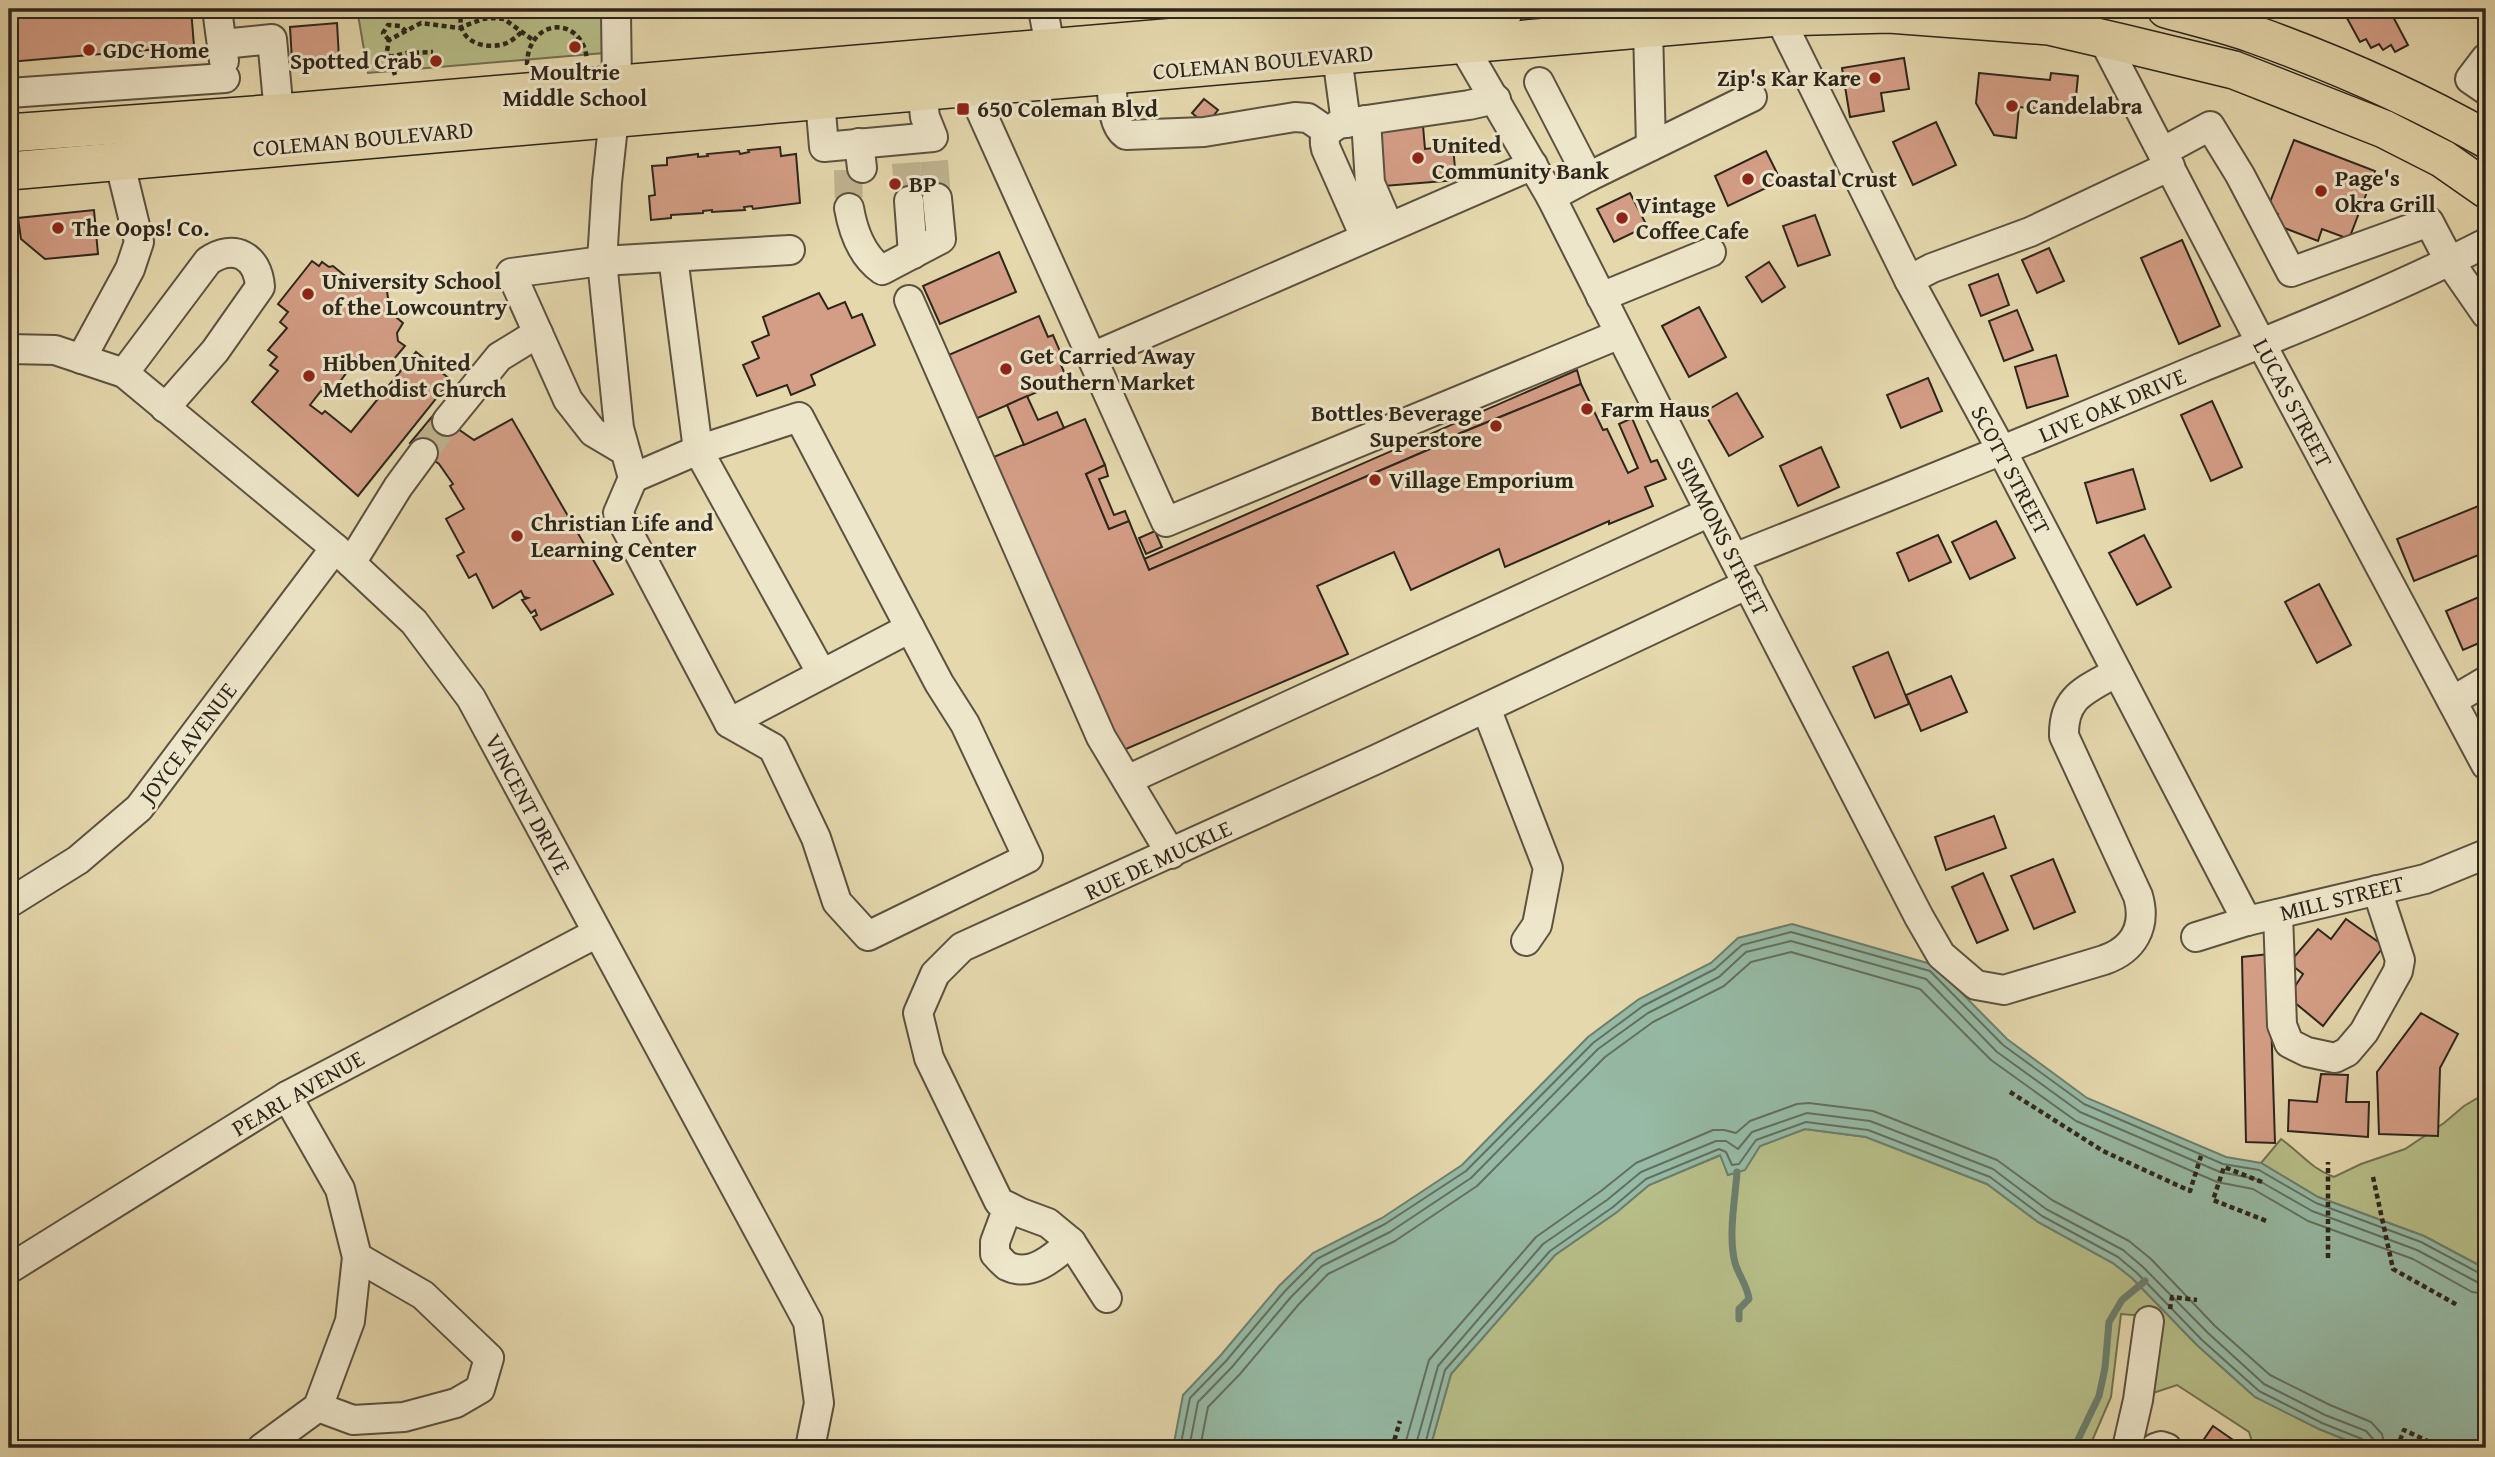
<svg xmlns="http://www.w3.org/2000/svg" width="2495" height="1457" font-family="'Gentium Book Plus',serif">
<rect width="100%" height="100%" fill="#e5d8ad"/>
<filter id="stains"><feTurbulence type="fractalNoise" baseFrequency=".00286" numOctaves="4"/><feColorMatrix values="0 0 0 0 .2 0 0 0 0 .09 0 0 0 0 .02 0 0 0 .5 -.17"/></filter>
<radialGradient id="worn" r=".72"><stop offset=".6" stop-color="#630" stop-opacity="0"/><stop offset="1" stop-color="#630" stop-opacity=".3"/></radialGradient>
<g fill="#b7be88" stroke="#727252" stroke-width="2">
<polygon points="357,9 609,9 604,53 368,73"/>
<path d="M2486,1093V1269L2424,1236L2318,1197L2261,1163L2281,1139C2301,1153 2310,1168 2334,1177L2361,1164L2405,1149L2444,1123L2464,1106Z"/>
<polygon points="1805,1129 1866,1137 1987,1184 2038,1222 2113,1263 2132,1278 2197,1345 2255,1397 2319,1429 2366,1448 2254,1448 2249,1432 2177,1385 2150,1394 2158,1317 2121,1314 2111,1397 2089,1448 1430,1448 1451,1374 1555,1255 1617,1212 1649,1185 1721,1155 1728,1175 1744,1170 1760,1146"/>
</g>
<polygon fill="#96baa6" stroke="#6c7f6e" stroke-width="2" points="1792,924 1934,965 2007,1039 2087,1098 2226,1157 2261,1163 2318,1197 2424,1236 2486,1269 2486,1448 2366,1448 2319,1429 2255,1397 2197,1345 2132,1278 2113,1263 2038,1222 1987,1184 1866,1137 1805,1129 1760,1146 1745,1170 1728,1175 1720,1155 1649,1185 1617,1212 1555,1255 1451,1374 1430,1448 1173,1448 1183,1395 1220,1356 1279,1286 1313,1253 1382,1218 1462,1165 1588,1037 1639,999 1711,963 1738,938"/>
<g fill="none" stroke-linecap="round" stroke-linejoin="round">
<g stroke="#627060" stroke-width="2">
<polyline points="1180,1448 1190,1398 1226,1361 1285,1291 1317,1259 1385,1224 1466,1171 1593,1043 1643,1006 1715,969 1742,945 1791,932 1930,971 2003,1045 2084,1104 2223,1164 2259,1170 2316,1203 2421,1242 2481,1274 2486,1275"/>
<polyline points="1189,1448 1198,1402 1232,1367 1291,1297 1322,1266 1390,1232 1471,1178 1598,1049 1648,1013 1719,977 1746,952 1791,941 1926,979 1997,1052 2080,1112 2220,1172 2256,1179 2312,1211 2417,1250 2477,1282 2486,1284"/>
<polyline points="1200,1448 1208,1407 1240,1374 1299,1304 1328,1274 1395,1241 1477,1186 1605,1057 1653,1022 1724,986 1751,962 1791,952 1920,989 1991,1060 2076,1121 2217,1182 2253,1189 2308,1221 2413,1259 2472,1292 2486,1294"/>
<polyline points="1404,1448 1429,1360 1536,1237 1601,1191 1636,1163 1713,1130 1724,1130 1736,1133 1750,1121 1797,1104 1809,1103 1873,1111 1997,1160 2052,1200 2129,1241 2151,1259 2215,1326 2270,1375 2330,1405 2371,1422 2382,1434 2385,1448"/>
<polyline points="1415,1448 1438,1366 1543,1244 1607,1200 1641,1172 1716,1141 1726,1141 1738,1149 1752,1132 1807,1113 1870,1121 1993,1169 2046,1209 2123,1250 2143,1267 2208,1333 2264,1384 2325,1415 2366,1431 2373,1439 2375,1448"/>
<polyline points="1424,1448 1445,1370 1550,1251 1613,1207 1646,1179 1719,1149 1726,1152 1732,1165 1739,1164 1756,1140 1806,1122 1868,1130 1990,1177 2042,1216 2118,1257 2137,1273 2202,1340 2259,1391 2322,1423 2362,1439 2366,1448"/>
</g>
<g stroke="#6c7f6e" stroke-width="7">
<path d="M1737,1172C1735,1201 1728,1235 1735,1263C1739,1276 1747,1285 1749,1299L1739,1309V1319"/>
<polyline points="2074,1448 2099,1396 2105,1368 2109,1322 2122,1300 2145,1281"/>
</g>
</g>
<g fill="#d49e86" stroke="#2d261b" stroke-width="2">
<polygon points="9,9 191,9 194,46 9,62"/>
<polygon points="2342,9 2389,9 2408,45 2395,52 2391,45 2383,50 2379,44 2371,48 2366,39 2360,42"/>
<polygon points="337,23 339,58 292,61 290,27"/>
<polygon points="1904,58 1909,89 1881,93 1884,111 1850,117 1842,68"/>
<polygon points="1979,73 2050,80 2051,73 2078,76 2075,107 2046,104 2046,110 2019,107 2016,138 1994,135 1976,103"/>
<polygon points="1204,99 1218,110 1206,125 1192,113"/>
<polygon points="1936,122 1956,165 1913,185 1893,142"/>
<polygon points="1423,126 1425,149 1453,146 1456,180 1384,186 1380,130"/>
<polygon points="2294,140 2375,171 2349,239 2322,229 2318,241 2274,224 2278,214 2267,210"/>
<polygon points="780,147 781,156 796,154 800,203 753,209 752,206 744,207 745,210 712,212 712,210 703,211 703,213 671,215 671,218 651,220 649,196 655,195 652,166 667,165 667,158 698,154 698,157 708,156 707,154 739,151 740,154 749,152 748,150"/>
<polygon points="1766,151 1781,181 1728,206 1715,176"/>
<polygon points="1630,193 1647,226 1614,242 1597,209"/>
<polygon points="94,210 98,254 45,259 21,239 18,218"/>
<polygon points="1815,215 1830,255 1798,266 1783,226"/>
<polygon points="2182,240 2220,326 2179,344 2141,258"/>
<polygon points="2049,248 2064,281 2037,293 2022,260"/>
<polygon points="999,252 1016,292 940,324 923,286"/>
<polygon points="312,261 319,266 322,262 329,267 333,266 349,279 369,277 387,291 390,312 403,323 397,333 398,341 405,346 389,365 382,359 380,360 377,358 369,367 357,358 329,397 321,391 310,405 322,414 325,411 351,432 416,352 451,380 358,496 252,402 278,371 270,365 277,357 268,350 287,328 280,322 288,312 278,304"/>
<polygon points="1769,262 1785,287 1762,302 1746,277"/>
<polygon points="1998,274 2009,305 1981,316 1969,285"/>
<polygon points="819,293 828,309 845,302 852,318 862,314 875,345 811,375 815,385 791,395 787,385 757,396 743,365 759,358 752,342 769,335 763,317"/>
<polygon points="1699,307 1726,357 1689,377 1662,326"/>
<polygon points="2017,310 2033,350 2004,361 1989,321"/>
<polygon points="1039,316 1048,337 1053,335 1062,356 1058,358 1067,379 973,420 944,357"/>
<polygon points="2056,355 2068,396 2027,408 2015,367"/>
<polygon points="1577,370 1581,384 1451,437 1451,440 1149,570 1144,559"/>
<polygon points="1928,378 1942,411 1901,428 1887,395"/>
<polygon points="1581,384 1603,430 1607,429 1628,473 1638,468 1619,424 1632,418 1651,462 1657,460 1666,479 1645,487 1653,506 1609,524 1609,521 1505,567 1499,549 1411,590 1394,552 1317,586 1348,654 1119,752 989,459 1085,419 1105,465 1086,474 1109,529 1129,521 1149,570 1451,440 1451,437"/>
<polygon points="1737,393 1763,437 1729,456 1704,412"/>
<polygon points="1027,396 1038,420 1057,412 1064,428 1024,445 1007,405"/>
<polygon points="2212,401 2242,467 2211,481 2181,415"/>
<polygon points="435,413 474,440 512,419 613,594 541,630 533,617 537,615 535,610 531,613 522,600 528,598 524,597 521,591 493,608 476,574 469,578 457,556 464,552 446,519 464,509 450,486 453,484 439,464 410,443"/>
<polygon points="1821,447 1839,487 1798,506 1780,466"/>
<polygon points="1105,465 1108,476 1099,479 1114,515 1125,511 1129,521 1109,529 1086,474"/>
<polygon points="2133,469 2145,509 2097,523 2085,483"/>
<polygon points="2486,503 2486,552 2414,581 2397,539"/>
<polygon points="1996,521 2015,558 1970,579 1952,542"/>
<polygon points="1155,531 1162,547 1146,554 1139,538"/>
<polygon points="1938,535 1951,562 1909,581 1897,553"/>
<polygon points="2144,535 2171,587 2137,605 2109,553"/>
<polygon points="2319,584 2351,645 2317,663 2285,602"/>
<polygon points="2486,594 2486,640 2463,650 2446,611"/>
<polygon points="1888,652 1909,704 1875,718 1853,667"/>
<polygon points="1951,676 1967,712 1921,731 1906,695"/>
<polygon points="1994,816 2006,848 1946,870 1935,837"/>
<polygon points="2053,859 2075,912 2034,929 2011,876"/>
<polygon points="1983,873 2008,930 1977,943 1952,887"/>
<polygon points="2346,919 2384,946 2323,1026 2288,997 2303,974 2289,963 2318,929 2331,939"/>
<polygon points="2269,954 2275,1143 2246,1142 2242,957"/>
<polygon points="2421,1013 2458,1034 2440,1068 2438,1136 2379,1134 2377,1072"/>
<polygon points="2321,1074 2348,1075 2346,1102 2369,1102 2368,1137 2288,1131 2289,1100 2317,1102"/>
<polygon points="2213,1426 2236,1442 2232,1448 2198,1448"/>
</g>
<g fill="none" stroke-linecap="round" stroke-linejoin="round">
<g stroke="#c0b490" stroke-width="28" stroke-dasharray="28 14" stroke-linecap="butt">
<polyline points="934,161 937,198"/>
<polyline points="906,163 909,201"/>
<polyline points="848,170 849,208"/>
<polyline points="423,453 447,421"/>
</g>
<g stroke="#5b5240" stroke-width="32">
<g id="minor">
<polyline points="217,9 224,61"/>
<polyline points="1043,9 1050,47"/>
<polyline points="1779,17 1909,280 2002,451 2247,921"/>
<polyline points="1648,29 1651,146"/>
<path d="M1454,30L1551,197L1710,512L1919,917L1941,955L1976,985L2004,990L2104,960C2133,950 2147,927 2138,896L2064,736C2063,696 2086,690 2117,672"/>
<polyline points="2103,39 2261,343 2486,765"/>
<polyline points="223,44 272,39 279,113"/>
<polyline points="1337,56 1346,123"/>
<polyline points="2486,58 2470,79 2486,90"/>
<path d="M1111,75C1113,92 1110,124 1126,135L1204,132L1295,117L1308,118L1327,131"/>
<polyline points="1539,82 1588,177"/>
<polyline points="617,84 616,14 618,9"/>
<polyline points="970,87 1166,522 1620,334"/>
<polyline points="9,93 225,78"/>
<polyline points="820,100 824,147 933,137 925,117 922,91"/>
<polyline points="614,117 607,182 602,261 790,250"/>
<polyline points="1366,120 1370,183 1389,227"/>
<polyline points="859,143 862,168"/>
<polyline points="2162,152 2210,126 2240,175 2291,272 2429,222 2450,262 2486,314"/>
<polyline points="1551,197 1588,177 1752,97"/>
<polyline points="909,201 913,254"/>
<path d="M849,208C853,231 862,256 882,270L941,239L937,198"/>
<path d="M1365,237L1326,149C1322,135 1327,131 1339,124L1469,105L1496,99"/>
<polyline points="1909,280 1932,268 2030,232 2170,166"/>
<polyline points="1601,297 1711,252"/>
<polyline points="909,300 1101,737 1171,854"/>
<polyline points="9,349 55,350 124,373 335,548 414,622 471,698 808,1322 819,1403 810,1448"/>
<polyline points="1092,357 1533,165"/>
<polyline points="81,359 130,269 139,242 119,160"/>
<path d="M124,373L208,261C234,243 258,256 260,287L215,351L165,408"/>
<polyline points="447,421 499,357 538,333"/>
<polyline points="625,451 593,432 568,400 511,273 602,261 619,428 633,478 618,513 729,723 910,628 799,417 698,450 673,257"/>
<polyline points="633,478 698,450 822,674"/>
<path d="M1734,558C1890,496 2046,433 2200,368C2296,329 2394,290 2486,243"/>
<polyline points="351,563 398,487 423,453"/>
<polyline points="2452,701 2486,681"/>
<polyline points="1486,708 1548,868 1537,925 1526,941"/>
<polyline points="729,723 773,748 816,838 837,902 868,936 1028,858 965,724 939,683 910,628"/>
<polyline points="1127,780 1710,512"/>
<polyline points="9,903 78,860 139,808 335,548"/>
<polyline points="2278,914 2282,1025 2289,1043 2307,1052 2335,1058 2347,1052 2364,1032 2398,971 2400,960 2377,890"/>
<polyline points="2196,937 2247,921 2425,879 2486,854"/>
<path d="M1008,1207L995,1242V1254C998,1257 1003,1263 1007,1266C1031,1278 1054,1257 1071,1242"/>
<polyline points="9,1269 287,1096 597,933"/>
<polyline points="1107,1298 1071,1242 1048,1223 1021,1213 999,1202 929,1058 918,1013 935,974 962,947 1377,759 1748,584"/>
<polyline points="318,1407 353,1420 404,1417 456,1403 480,1389 489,1358 423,1295 357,1257"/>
<polyline points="262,1448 318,1407 350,1321 357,1257 340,1189 287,1096"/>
<polyline points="2127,1448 2138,1400 2149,1321"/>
<polyline points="2155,1448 2161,1446 2167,1448"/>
</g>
</g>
<g stroke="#2d261b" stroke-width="40">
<g id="major">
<path d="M2166,9C2195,17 2225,24 2253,34C2334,63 2412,97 2486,139"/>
<polyline points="9,133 279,113 1505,9"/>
<polyline points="9,171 1779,17 1889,14 2049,26 2122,43 2234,70 2384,129 2443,159 2486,189"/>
</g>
</g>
<g stroke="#2d261b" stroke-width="4.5" stroke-dasharray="5 3.5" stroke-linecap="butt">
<path d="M461,9C461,14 460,21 461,26C465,44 488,49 504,44C511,42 517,36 523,31"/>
<polyline points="389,40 383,33 388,25 400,26 406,31"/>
<polyline points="389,57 407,53 433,52"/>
<path d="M527,65C527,19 581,13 587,59"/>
<polyline points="395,75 387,51 389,40 421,23 459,28 483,19 494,18 504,19 533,40"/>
<polyline points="2010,1092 2103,1151 2190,1191 2201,1156"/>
<polyline points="2373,1177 2393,1269 2459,1306"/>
<polyline points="2262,1182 2224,1167 2213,1200 2269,1222"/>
<polyline points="2328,1258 2328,1162"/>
<polyline points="2170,1309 2172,1297 2197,1300"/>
<polyline points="1392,1448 1400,1421"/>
<polyline points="2397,1448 2404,1430 2440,1447"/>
</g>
<use href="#minor" stroke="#eee6ca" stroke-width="28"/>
<use href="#major" stroke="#e5d8ad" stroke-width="37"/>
</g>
<g fill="#8f2418" stroke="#eee6ca" stroke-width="2.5">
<circle cx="575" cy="47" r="7"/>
<circle cx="89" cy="50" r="7"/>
<circle cx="436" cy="61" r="7"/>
<circle cx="1875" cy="78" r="7"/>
<circle cx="2012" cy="106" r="7"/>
<rect x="956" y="102" width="14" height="14" rx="3.5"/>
<circle cx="1418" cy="158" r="7"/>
<circle cx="1748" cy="179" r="7"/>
<circle cx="895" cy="184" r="7"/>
<circle cx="2321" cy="191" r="7"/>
<circle cx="1622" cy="218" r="7"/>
<circle cx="58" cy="228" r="7"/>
<circle cx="308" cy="294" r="7"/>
<circle cx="1006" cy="369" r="7"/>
<circle cx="309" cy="376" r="7"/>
<circle cx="1587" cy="409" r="7"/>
<circle cx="1496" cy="426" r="7"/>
<circle cx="1375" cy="480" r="7"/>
<circle cx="517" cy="536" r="7"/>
</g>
<g text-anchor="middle" stroke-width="6" stroke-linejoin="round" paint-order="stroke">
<g font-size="23" font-weight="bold" fill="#2d261b" stroke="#eee6ca" text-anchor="start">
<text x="103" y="58">GDC Home</text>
<text x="422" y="69" text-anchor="end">Spotted Crab</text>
<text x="575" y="80" text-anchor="middle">Moultrie<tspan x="575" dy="26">Middle School</tspan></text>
<text x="1861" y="86" text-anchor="end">Zip's Kar Kare</text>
<text x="2026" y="114">Candelabra</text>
<text x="977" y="117">650 Coleman Blvd</text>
<text x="1432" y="153">United<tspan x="1432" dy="26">Community Bank</tspan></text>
<text x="2335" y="186">Page's<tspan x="2335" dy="26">Okra Grill</tspan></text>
<text x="1762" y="187">Coastal Crust</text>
<text x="909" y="192">BP</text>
<text x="1636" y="213">Vintage<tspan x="1636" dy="26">Coffee Cafe</tspan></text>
<text x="72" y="236">The Oops! Co.</text>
<text x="322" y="289">University School<tspan x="322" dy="26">of the Lowcountry</tspan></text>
<text x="1020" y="364">Get Carried Away<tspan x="1020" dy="26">Southern Market</tspan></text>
<text x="323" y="371">Hibben United<tspan x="323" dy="26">Methodist Church</tspan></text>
<text x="1601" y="417">Farm Haus</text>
<text x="1482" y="421" text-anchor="end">Bottles Beverage<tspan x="1482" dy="26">Superstore</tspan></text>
<text x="1389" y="488">Village Emporium</text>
<text x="531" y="531">Christian Life and<tspan x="531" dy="26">Learning Center</tspan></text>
</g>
<g font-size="23" fill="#2d261b" stroke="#eee6ca">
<text transform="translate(1263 62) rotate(-5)" y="8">COLEMAN BOULEVARD</text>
<text transform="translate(363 139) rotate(-5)" y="8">COLEMAN BOULEVARD</text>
<text transform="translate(2293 403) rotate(62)" y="8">LUCAS STREET</text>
<text transform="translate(2112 405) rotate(-23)" y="8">LIVE OAK DRIVE</text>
<text transform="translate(2011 470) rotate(62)" y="8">SCOTT STREET</text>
<text transform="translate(1723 536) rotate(63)" y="8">SIMMONS STREET</text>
<text transform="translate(188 743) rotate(-53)" y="8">JOYCE AVENUE</text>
<text transform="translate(528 804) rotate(62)" y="8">VINCENT DRIVE</text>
<text transform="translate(1158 860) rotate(-25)" y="8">RUE DE MUCKLE</text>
<text transform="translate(2342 898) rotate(-14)" y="8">MILL STREET</text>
<text transform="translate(298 1093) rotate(-30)" y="8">PEARL AVENUE</text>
</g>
</g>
<rect width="2495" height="1457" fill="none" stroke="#e5d8ad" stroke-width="35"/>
<rect x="10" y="10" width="2474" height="1436" fill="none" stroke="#2d261b" stroke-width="3.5"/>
<rect x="18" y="18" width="2460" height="1422" fill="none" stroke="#2d261b" stroke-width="2"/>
<rect width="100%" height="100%" filter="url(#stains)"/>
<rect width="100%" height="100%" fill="url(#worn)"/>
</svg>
